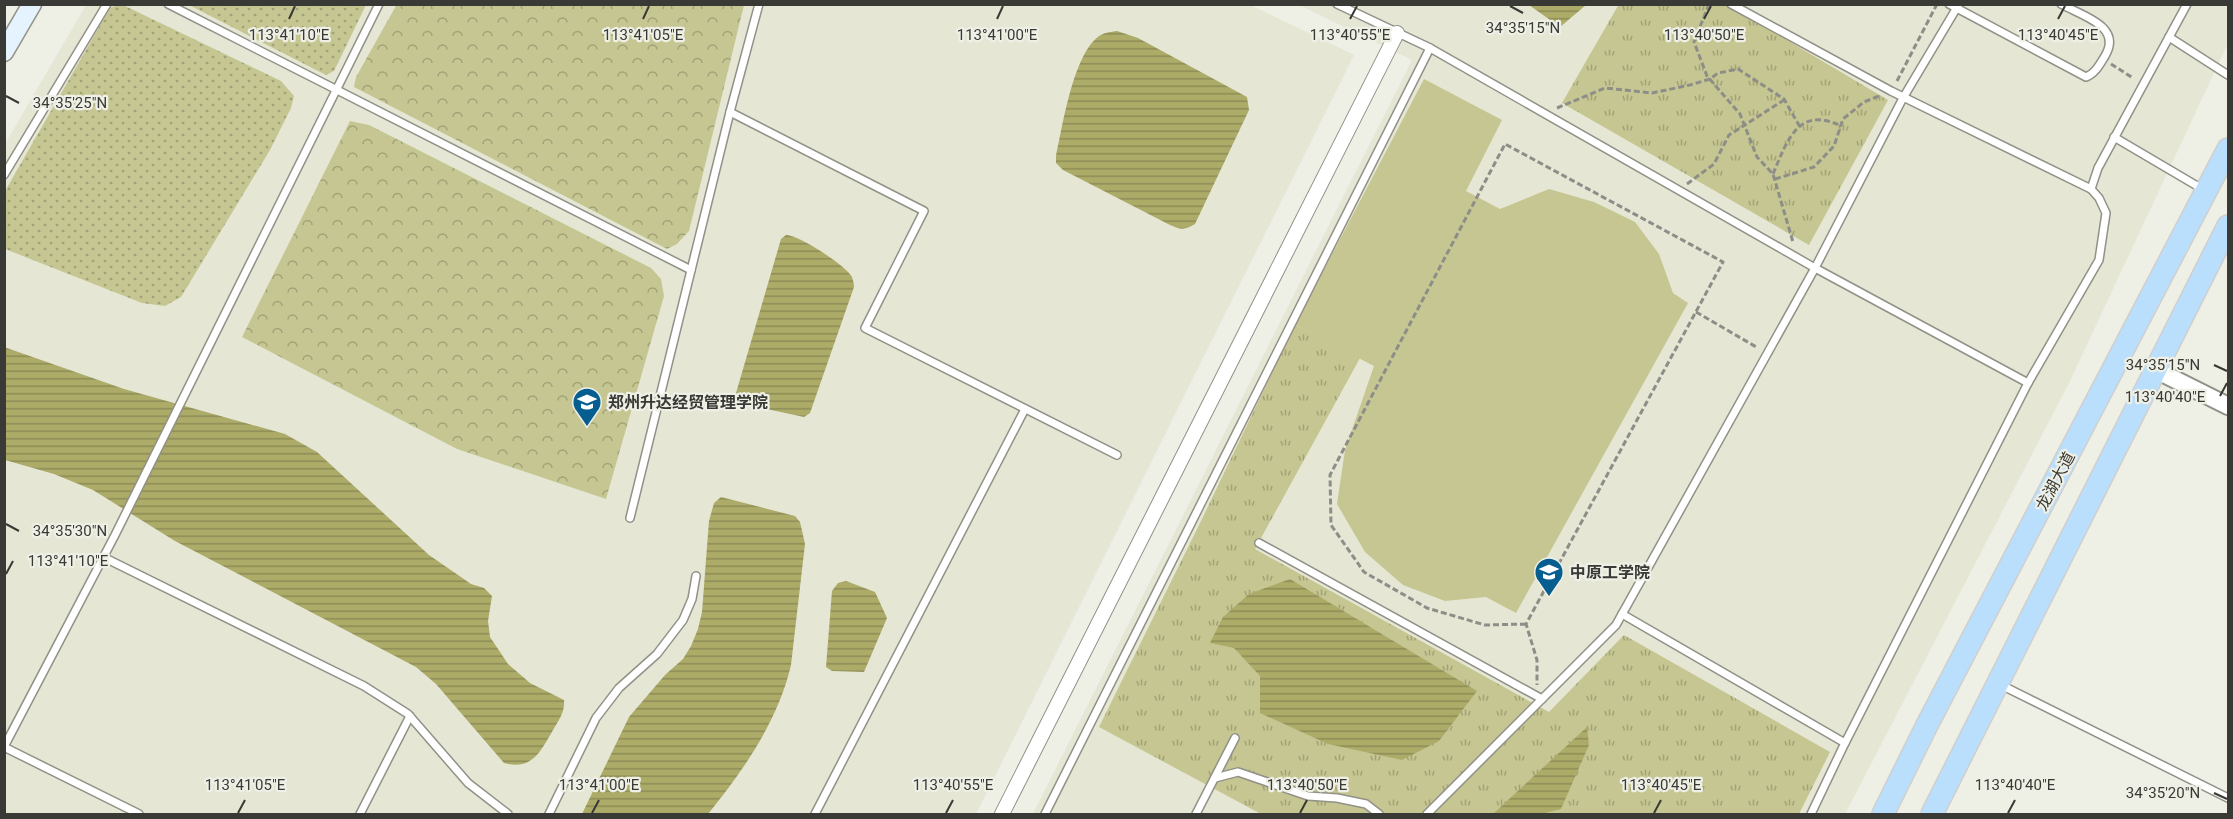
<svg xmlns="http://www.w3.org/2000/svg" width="2233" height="819" font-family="Roboto,'Noto Sans SC',sans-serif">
<defs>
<pattern id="grass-dots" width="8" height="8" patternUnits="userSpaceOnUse" patternTransform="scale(1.5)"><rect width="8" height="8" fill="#c6c692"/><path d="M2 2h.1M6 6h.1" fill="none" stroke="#a2a278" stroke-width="1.8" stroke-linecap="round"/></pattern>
<pattern id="forest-crowns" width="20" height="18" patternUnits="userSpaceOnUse" patternTransform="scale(1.5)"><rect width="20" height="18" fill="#c6c692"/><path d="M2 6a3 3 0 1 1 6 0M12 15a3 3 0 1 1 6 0" fill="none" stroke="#a2a278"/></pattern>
<pattern id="park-tufts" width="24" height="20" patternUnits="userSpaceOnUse" patternTransform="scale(1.5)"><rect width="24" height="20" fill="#c6c692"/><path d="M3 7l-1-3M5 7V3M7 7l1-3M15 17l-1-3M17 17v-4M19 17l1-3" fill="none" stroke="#a2a278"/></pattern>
<pattern id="water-rules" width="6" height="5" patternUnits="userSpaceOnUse" patternTransform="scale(1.5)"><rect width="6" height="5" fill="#acab68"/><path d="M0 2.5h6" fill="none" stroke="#8d8c56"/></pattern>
</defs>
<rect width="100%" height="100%" fill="#eeefe5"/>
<g fill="#e5e6d4">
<polygon points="1248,4 1354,55 976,814 5,814 5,144 86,5"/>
<polygon points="1299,5 2228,5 2228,43 2070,381 1845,814 1033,814 1412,60"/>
</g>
<g fill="url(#grass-dots)">
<polygon points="118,5 123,5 281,81 294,96 291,108 270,150 181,297 165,306 142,303 5,249 5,191 110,8"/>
<polygon points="189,5 366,4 366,5 334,71 326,75"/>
</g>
<g fill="url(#forest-crowns)">
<polygon points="397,4 744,5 689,231 677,244 667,249 354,87 356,77"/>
<polygon points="350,121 369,125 651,268 661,279 664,296 606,499 457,449 242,337"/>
</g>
<g fill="url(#park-tufts)">
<polygon points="1619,4 1728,5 1888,100 1809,245 1562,103"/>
<polygon points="1295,325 1360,358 1255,549 1549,712 1624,635 1830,752 1799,814 1261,814 1099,727 1201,521"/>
</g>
<polygon fill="#c6c692" points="1424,79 1502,120 1466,191 1500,209 1549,189 1594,202 1635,222 1659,254 1673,293 1688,303 1516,613 1486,597 1445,601 1403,585 1365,552 1337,504 1345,450 1374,366 1295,325"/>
<g fill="url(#water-rules)">
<polygon points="1529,5 1586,5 1560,27"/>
<path d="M1117,31L1138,38L1247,97L1249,110L1195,224C1185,230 1181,230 1170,225L1063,170L1056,163V156C1063,125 1073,55 1099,36C1105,32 1111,32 1117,31Z"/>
<path d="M786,235C799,235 845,265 852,277C853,280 854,284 854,287L810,413L804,417L744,404L738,399L736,393L781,239Z"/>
<path d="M4,347L124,389L285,434L317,452L429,555L471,584L484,588L492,596L488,621L490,637L508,664L530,683L564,700C565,712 559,720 553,730C541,751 532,771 504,763L436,684L416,667L175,541L93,490L54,474L5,460Z"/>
<path d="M721,497L795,516L800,522L805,544L791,665C778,721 743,771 708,814H582L629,717L665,675L683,659L691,646L698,629L702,612L709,521L714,503Z"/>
<polygon points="1290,579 1477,691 1439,741 1402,760 1328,744 1260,713 1260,676 1234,648 1210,643 1223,617 1249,594"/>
<polygon points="846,581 875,592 887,618 864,672 832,671 826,667 832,591 838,583"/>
<polygon points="1587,727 1589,745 1561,809 1541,814 1493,814"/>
</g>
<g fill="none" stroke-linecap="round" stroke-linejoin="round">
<g stroke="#919188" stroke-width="10">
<g id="service">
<polyline points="168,4 691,270"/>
<polyline points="1337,4 1430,48 1815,268 2028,383"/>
<polyline points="1731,4 1891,91 2091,189"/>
<path d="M1949,4L2086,77C2095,74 2100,64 2105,56C2123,26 2082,16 2061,4"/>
<polyline points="2169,37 2228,75"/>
<polyline points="730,112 924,211 865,328 1117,455"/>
<polyline points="2114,137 2204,190"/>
<polyline points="4,175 107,4"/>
<polyline points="630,518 730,112 759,4"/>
<polyline points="1259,543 1542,699"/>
<polyline points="103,557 364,686 408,714 468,783 508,814"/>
<polyline points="1622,614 1845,743"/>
<polyline points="2001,685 2228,798"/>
<polyline points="4,747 115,535 379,4"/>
<polyline points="4,747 139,814"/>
<polyline points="1215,778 1238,772 1308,796 1337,798 1366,804 1379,814"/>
<polyline points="360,814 410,716"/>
<polyline points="549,814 596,718 619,688 657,654 683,620 692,599 696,576"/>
<polyline points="815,814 1025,409"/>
<polyline points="1045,814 1430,48"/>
<polyline points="1196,814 1235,738"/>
<polyline points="1427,814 1616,625 1815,268 1903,98 1959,4"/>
<polyline points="1811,814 1843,747 2028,383 2099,260 2106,213 2099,198 2091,189 2098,168 2187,4"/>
</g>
</g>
<g stroke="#919188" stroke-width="16">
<polyline id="minor" points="1002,814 1397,33"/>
</g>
<g stroke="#919188" stroke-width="20">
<polyline id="tertiary" points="2156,370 2228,406"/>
</g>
<g stroke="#919188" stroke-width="21">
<polyline id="secondary" points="4,52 32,4"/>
</g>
<g stroke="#cfcfcf" stroke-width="24">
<g id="trunk">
<polyline points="1883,814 1927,725 2228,149"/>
<polyline points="1932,814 2228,226"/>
</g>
</g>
<g stroke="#8d8e87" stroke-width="3" stroke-dasharray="6 3" stroke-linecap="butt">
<polyline points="1709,4 1694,42 1707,76 1740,114 1757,157 1773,174 1793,242"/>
<polyline points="2111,64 2133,78"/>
<polyline points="1897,81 1936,6 1934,4"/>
<polyline points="1557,108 1605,88 1652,93 1690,85 1710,79 1718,73 1738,69 1784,99 1800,127"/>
<path d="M1773,174C1787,141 1798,105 1841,126"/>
<polyline points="1775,179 1814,167 1834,146 1843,119 1864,102 1879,96"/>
<polyline points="1687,184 1714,164 1729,135 1784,100"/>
<polyline points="1696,312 1758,348"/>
<polyline points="1526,624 1485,625 1427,608 1364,572 1331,525 1330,475 1505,144 1723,262 1526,624 1537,660 1537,685"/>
</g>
<use href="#service" stroke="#fff" stroke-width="7"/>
<use href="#minor" stroke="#fff" stroke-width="14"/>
<use href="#tertiary" stroke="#fff" stroke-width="16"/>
<use href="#secondary" stroke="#e5f3fe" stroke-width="18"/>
<use href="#trunk" stroke="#badffc" stroke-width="21"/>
</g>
<path fill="none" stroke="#393935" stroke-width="2" d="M1510,6L1523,13M289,19L295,6M643,19L649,6M997,19L1003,6M1350,19L1357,6M1704,19L1711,6M2058,19L2065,6M6,96L19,103M2214,365L2227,371M2220,396L2227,383M6,524L19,531M6,574L13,561M2214,793L2227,799M238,813L245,800M592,813L599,800M946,813L953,800M1300,813L1307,800M1654,813L1661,800M2008,813L2015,800"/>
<defs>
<g id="university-pin" transform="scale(1.5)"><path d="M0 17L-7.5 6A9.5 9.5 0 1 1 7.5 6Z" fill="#055e8f" stroke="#eeefe5"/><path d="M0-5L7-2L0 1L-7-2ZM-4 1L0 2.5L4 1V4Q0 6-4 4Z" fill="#fff"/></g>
</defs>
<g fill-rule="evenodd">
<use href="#university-pin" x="587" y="402"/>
<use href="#university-pin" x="1549" y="572"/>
</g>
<g text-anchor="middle" stroke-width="4.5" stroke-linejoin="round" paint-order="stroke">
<g font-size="16" font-weight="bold" fill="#393935" stroke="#eeefe5" text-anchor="start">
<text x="608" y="408">郑州升达经贸管理学院</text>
<text x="1570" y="578">中原工学院</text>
</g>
<g font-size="16" fill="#393935" stroke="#eeefe5">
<text transform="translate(2055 481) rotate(-62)" y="6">龙湖大道</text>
</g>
</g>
<g font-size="15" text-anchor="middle" fill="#393935" stroke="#eeefe5" stroke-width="4.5" stroke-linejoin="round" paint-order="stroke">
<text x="1523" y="33">34°35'15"N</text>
<text x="289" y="40">113°41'10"E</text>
<text x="643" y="40">113°41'05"E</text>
<text x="997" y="40">113°41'00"E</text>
<text x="1350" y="40">113°40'55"E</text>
<text x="1704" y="40">113°40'50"E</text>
<text x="2058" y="40">113°40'45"E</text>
<text x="70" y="108">34°35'25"N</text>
<text x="2163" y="370">34°35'15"N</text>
<text x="2165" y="402">113°40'40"E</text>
<text x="70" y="536">34°35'30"N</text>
<text x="68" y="566">113°41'10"E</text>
<text x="245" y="790">113°41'05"E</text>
<text x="599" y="790">113°41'00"E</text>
<text x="953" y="790">113°40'55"E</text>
<text x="1307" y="790">113°40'50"E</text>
<text x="1661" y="790">113°40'45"E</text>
<text x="2015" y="790">113°40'40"E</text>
<text x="2163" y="798">34°35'20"N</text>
</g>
<rect width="2233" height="819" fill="none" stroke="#393935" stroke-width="12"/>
</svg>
